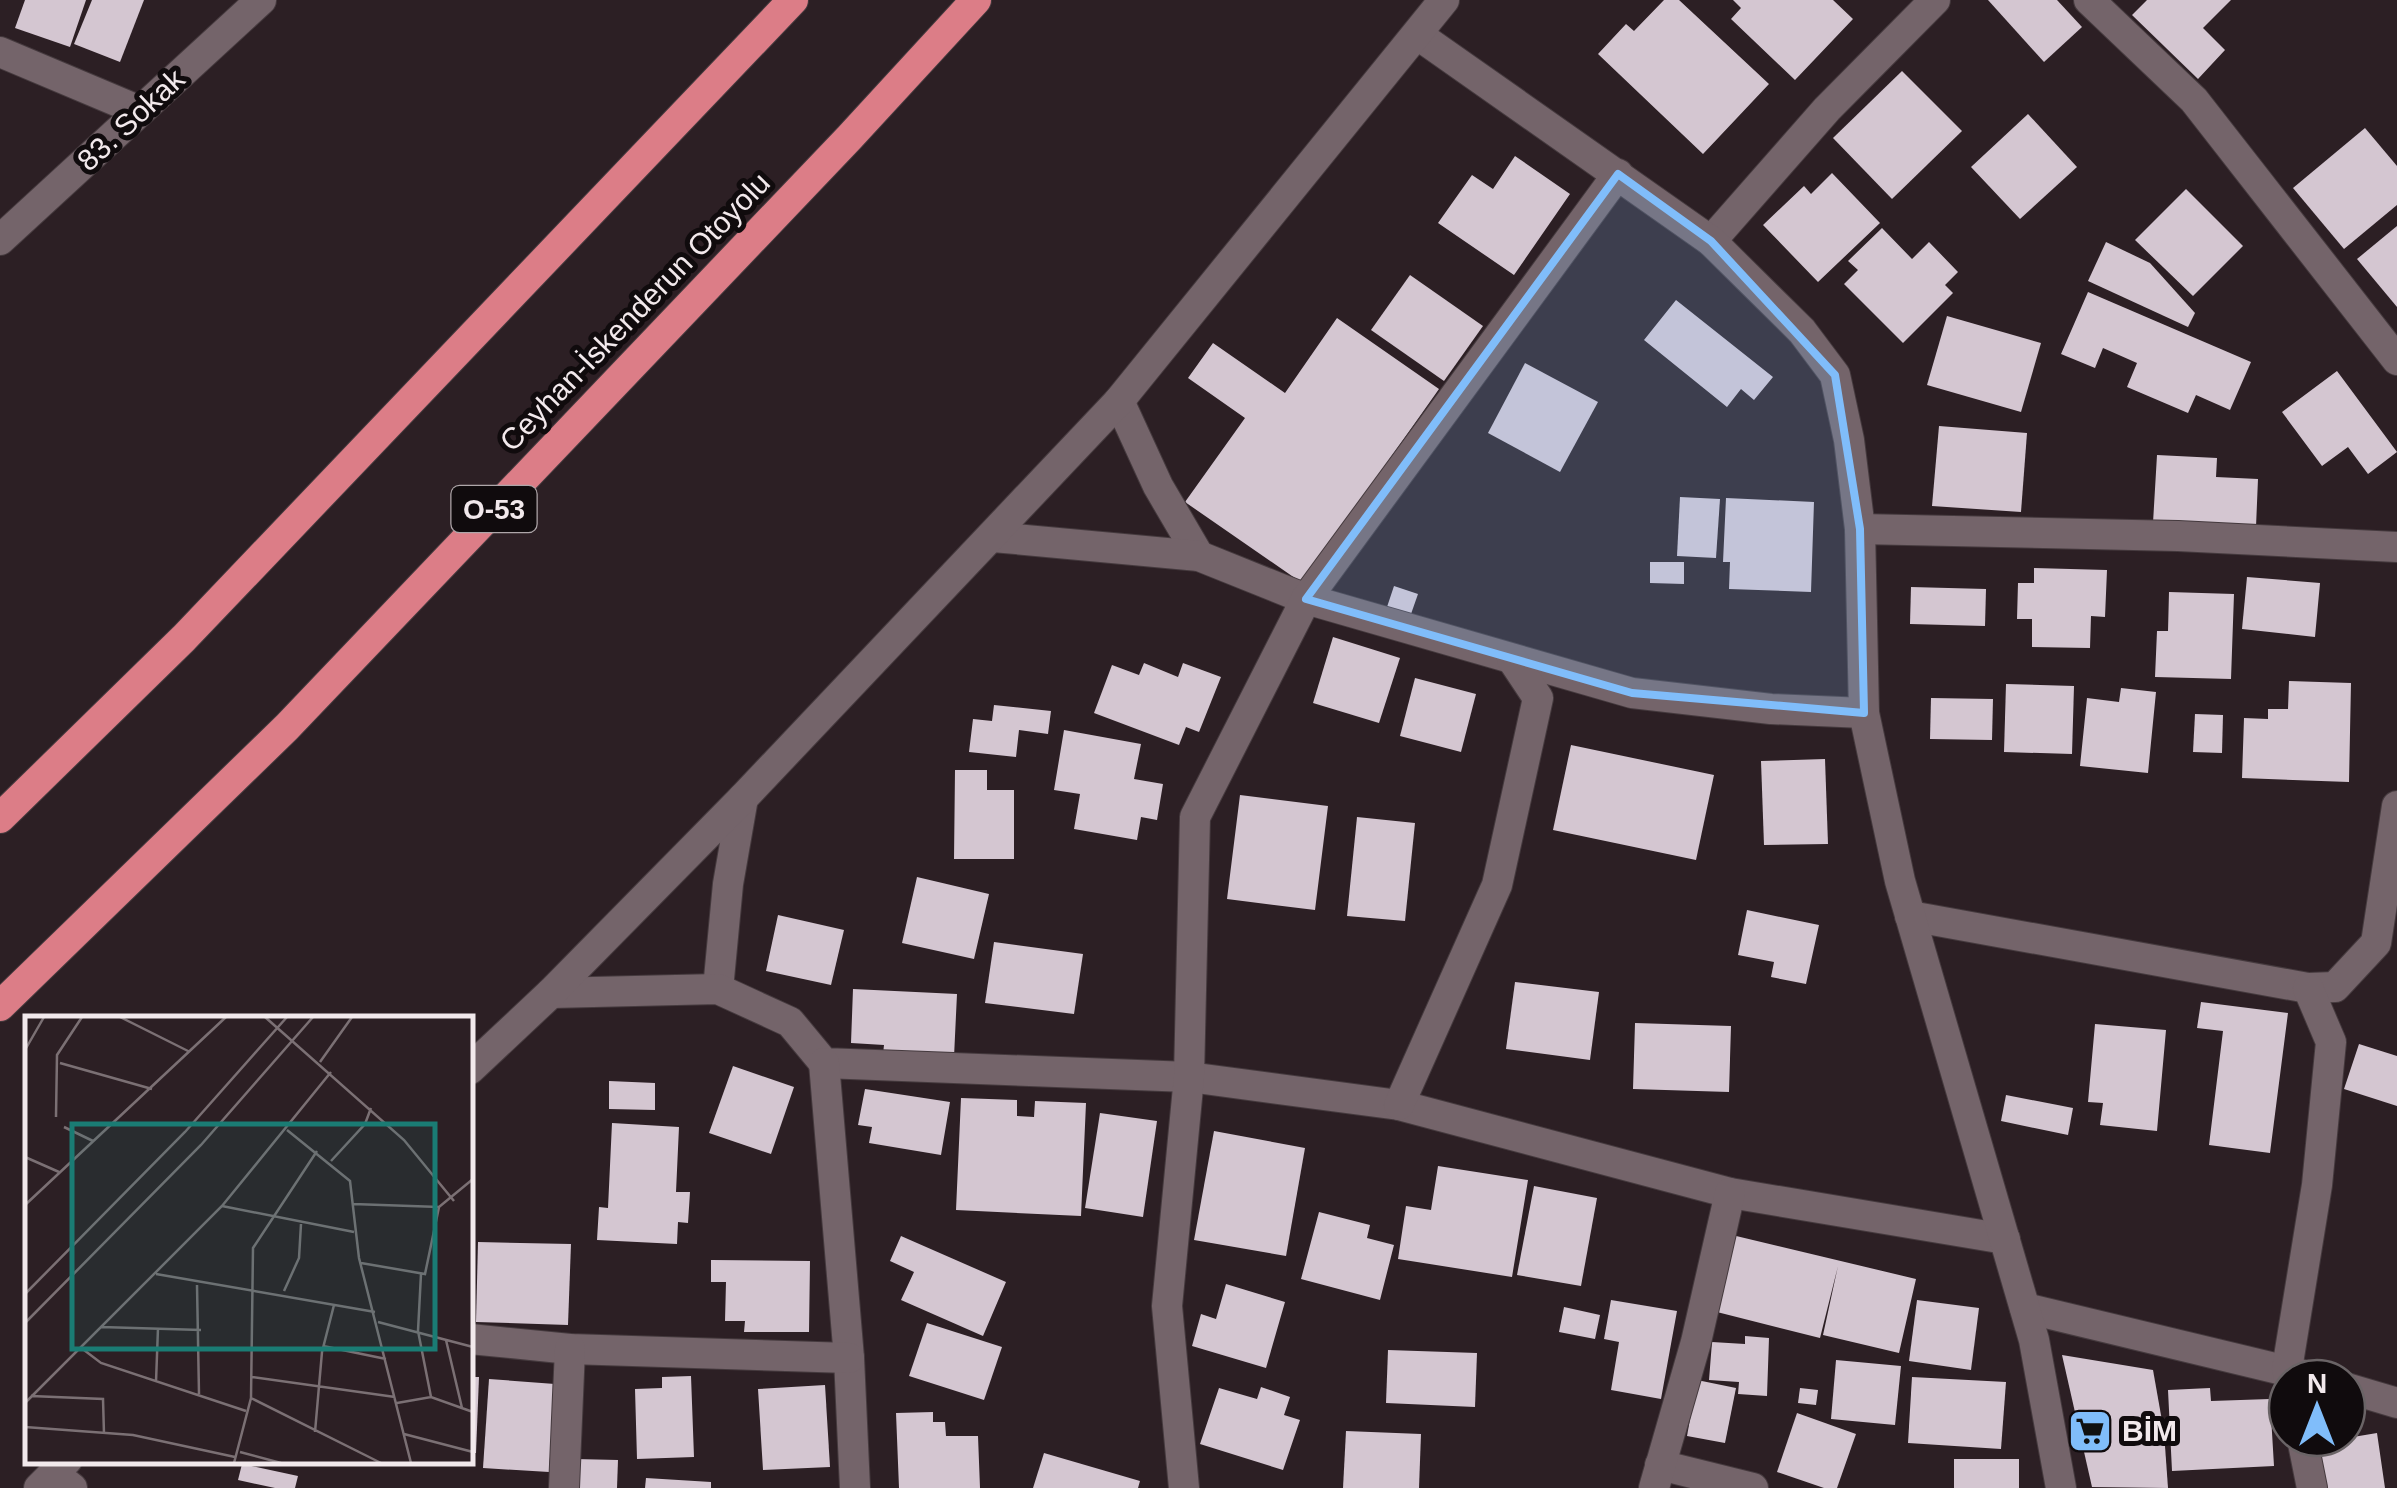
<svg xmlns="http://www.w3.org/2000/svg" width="2397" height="1488" font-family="Arial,sans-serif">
<rect width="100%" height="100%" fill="#2c1f24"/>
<g fill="#d4c6d1">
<polygon points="25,0 86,0 70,47 15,28"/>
<polygon points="92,0 144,0 120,62 74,44"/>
<polygon points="1664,0 1679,0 1769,84 1703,154 1598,54 1626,24 1634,31"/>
<polygon points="1733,0 1833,0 1853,19 1795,80 1731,19 1741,8"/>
<polygon points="1988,0 2057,0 2082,27 2044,62"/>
<polygon points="2147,0 2231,0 2203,28 2225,50 2198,79 2132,15"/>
<polygon points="1902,71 1962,131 1892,199 1833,138"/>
<polygon points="2028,114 2077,167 2020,219 1971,167"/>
<polygon points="2365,128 2397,166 2397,205 2344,249 2293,188"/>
<polygon points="1515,156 1570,194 1514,275 1438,223 1472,175 1493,189"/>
<polygon points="1832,173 1880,223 1818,282 1763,225 1804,186 1811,194"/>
<polygon points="2186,189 2243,246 2193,296 2135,240"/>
<polygon points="2397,226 2397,307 2357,259"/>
<polygon points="1882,228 1912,259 1929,242 1958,272 1945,285 1953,293 1903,343 1844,284 1858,270 1848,261"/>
<polygon points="2106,242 2150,263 2195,313 2188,327 2088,281"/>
<polygon points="1410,275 1483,326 1444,381 1371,330"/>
<polygon points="2088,292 2251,362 2230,410 2196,395 2188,413 2127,387 2137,363 2103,348 2095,368 2061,354"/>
<polygon points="1676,300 1773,377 1754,400 1741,389 1727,407 1644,340"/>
<polygon points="1947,316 2041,343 2021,412 1927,385"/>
<polygon points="1337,318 1439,389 1302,583 1185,502 1245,418 1188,378 1213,343 1285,393"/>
<polygon points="1525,363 1598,402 1560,472 1488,433"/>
<polygon points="2337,371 2397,452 2368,474 2348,447 2322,466 2282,412"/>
<polygon points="1939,426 2027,433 2021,512 1932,506"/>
<polygon points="2157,455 2217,458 2216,477 2258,479 2256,527 2153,523"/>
<polygon points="1680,497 1720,499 1716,558 1677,556"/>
<polygon points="1726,498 1814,502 1811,592 1729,589 1730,562 1723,562"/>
<polygon points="1650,562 1684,562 1684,584 1650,583"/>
<polygon points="2034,568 2107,570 2105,617 2091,616 2090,648 2032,647 2032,619 2017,619 2018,583 2034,583"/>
<polygon points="2247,577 2320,583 2315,637 2242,629"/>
<polygon points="1394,586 1418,594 1411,614 1387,607"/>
<polygon points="1911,587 1986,589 1985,626 1910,624"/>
<polygon points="2169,592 2234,594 2231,679 2155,677 2157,631 2168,631"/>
<polygon points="1333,637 1400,658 1379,723 1313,703"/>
<polygon points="1144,663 1178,677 1183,663 1221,677 1199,732 1186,727 1179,745 1094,713 1112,665 1139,675"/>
<polygon points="1415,678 1476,694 1461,752 1400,736"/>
<polygon points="2289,681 2351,683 2349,782 2242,778 2244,718 2268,719 2268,709 2288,709"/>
<polygon points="2006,684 2074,686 2072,754 2004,752"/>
<polygon points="2121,688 2156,692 2148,773 2080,766 2087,698 2119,702"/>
<polygon points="1931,698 1993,699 1992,740 1930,739"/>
<polygon points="994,705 1051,711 1048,734 1019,730 1016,757 969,752 973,719 992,721"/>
<polygon points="2195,714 2223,715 2222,753 2193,752"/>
<polygon points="1064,730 1141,744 1134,779 1163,784 1157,820 1141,817 1137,840 1074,829 1080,794 1054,790"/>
<polygon points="1571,745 1714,775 1696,860 1553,830"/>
<polygon points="1825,759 1828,844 1764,845 1761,761"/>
<polygon points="955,770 987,770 987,790 1014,790 1014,859 954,859"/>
<polygon points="1240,795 1328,806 1315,910 1227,899"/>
<polygon points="1357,817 1415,823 1405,921 1347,916"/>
<polygon points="917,877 989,894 974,959 902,943"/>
<polygon points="1747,910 1819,925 1806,984 1771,977 1774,962 1738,955"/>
<polygon points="778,915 844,930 831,985 766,971"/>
<polygon points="994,942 1083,954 1074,1014 985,1003"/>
<polygon points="1515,982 1599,992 1590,1060 1506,1049"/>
<polygon points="853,989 957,994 954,1057 883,1054 884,1045 851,1043"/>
<polygon points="2201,1002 2288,1013 2270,1153 2209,1145 2223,1031 2197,1028"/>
<polygon points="1635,1023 1731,1026 1729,1092 1633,1089"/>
<polygon points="2095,1024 2166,1030 2157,1131 2100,1125 2103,1103 2088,1102"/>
<polygon points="2359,1044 2397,1056 2397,1106 2344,1089"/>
<polygon points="733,1066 794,1087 771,1154 709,1133"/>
<polygon points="609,1081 655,1083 655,1110 609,1109"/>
<polygon points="865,1089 950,1102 941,1155 869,1143 872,1127 858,1125"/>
<polygon points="2006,1095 2073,1108 2068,1135 2001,1121"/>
<polygon points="961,1098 1017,1100 1017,1116 1034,1117 1035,1101 1086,1103 1081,1216 956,1210"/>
<polygon points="1100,1113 1157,1121 1143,1217 1085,1208"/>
<polygon points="612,1123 679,1127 676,1192 690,1192 688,1223 678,1222 677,1244 597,1240 599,1207 608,1208"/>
<polygon points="1214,1131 1305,1148 1286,1256 1194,1240"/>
<polygon points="1438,1166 1528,1180 1512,1277 1398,1259 1406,1206 1431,1210"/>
<polygon points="1534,1186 1597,1198 1581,1286 1517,1275"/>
<polygon points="1319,1212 1370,1225 1367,1238 1394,1245 1380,1300 1301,1279"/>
<polygon points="1732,1235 1916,1279 1899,1353 1823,1335 1838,1266 1820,1338 1713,1311"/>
<polygon points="901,1236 1006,1282 983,1336 901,1300 914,1272 890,1261"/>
<polygon points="478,1242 571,1244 568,1325 476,1322"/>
<polygon points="711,1260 810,1261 809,1332 744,1332 745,1321 725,1321 726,1282 711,1282"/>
<polygon points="1226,1284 1285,1302 1266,1368 1192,1346 1201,1314 1216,1319"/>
<polygon points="1611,1300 1677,1311 1661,1399 1611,1390 1619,1342 1604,1339"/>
<polygon points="1917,1300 1979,1308 1971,1370 1909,1361"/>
<polygon points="1564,1307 1600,1315 1595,1339 1559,1332"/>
<polygon points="927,1323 1002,1347 984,1400 909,1376"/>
<polygon points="1745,1336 1769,1338 1767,1396 1738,1394 1739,1382 1709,1380 1712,1342 1745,1344"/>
<polygon points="1388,1350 1477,1353 1475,1407 1386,1403"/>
<polygon points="2062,1355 2153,1370 2164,1432 2168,1488 2092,1487"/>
<polygon points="1836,1360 1901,1366 1895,1425 1831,1419"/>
<polygon points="691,1376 694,1457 637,1459 635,1389 662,1388 662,1377"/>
<polygon points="470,1377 479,1377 476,1453 470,1453"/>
<polygon points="1912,1377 2006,1382 2001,1449 1908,1443"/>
<polygon points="489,1379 555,1384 549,1472 483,1468"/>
<polygon points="1697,1380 1736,1388 1725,1443 1687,1436"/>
<polygon points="825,1385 830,1467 763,1470 758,1389"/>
<polygon points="1261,1387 1290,1397 1284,1415 1300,1420 1283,1470 1200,1444 1219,1388 1257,1399"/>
<polygon points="1800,1388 1818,1390 1816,1405 1798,1403"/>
<polygon points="2210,1388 2211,1401 2270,1399 2274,1466 2172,1471 2168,1390"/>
<polygon points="933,1412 933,1422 945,1422 946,1436 978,1436 980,1488 899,1488 896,1413"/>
<polygon points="1797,1413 1856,1434 1837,1488 1824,1488 1777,1472"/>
<polygon points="1346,1431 1421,1434 1419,1488 1343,1488"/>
<polygon points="2377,1433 2385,1488 2322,1488 2315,1438 2347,1438"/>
<polygon points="1044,1453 1140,1481 1138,1488 1033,1488"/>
<polygon points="575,1459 618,1460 617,1488 575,1488"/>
<rect x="1954" y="1459" width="65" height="29"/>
<polygon points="242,1464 298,1476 295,1488 275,1488 238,1480"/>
<polygon points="646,1478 711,1482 711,1488 645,1488"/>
</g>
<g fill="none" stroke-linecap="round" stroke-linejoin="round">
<g stroke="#453a3e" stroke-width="32">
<g id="minor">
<polyline points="2089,0 2194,100 2397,360"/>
<polyline points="0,52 140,111"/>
<polyline points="0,240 261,0"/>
<polyline points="1711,241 1827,109 1935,0"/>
<polyline points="1119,401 1158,486 1199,556"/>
<polyline points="993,537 1199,556 1306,599 1632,693 1771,709 1864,713"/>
<polyline points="1910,916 2308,988 2335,987 2376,943 2397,806"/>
<polyline points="718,989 728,884 743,798"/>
<polyline points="551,993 718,989 790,1022 824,1063 1189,1077 1399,1105 1730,1193 2005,1239"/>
<polyline points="824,1063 849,1358 855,1488"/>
<polyline points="1399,1105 1497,885 1538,698 1512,659"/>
<polyline points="2025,1308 2316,1378"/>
<polyline points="470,1339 570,1349 849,1358"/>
<polyline points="2289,1378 2287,1369 2317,1185 2331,1042 2308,988"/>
<polyline points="2347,1388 2397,1403"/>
<polyline points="2302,1438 2312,1488"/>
<polyline points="1660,1465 1753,1488"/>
<polyline points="54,1474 72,1488"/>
<polyline points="564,1488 570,1349"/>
<polyline points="1184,1488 1167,1306 1189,1077 1195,817 1306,599 1618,174"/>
<polyline points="1654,1488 1696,1342 1730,1193"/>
</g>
</g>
<g stroke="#453a3e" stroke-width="32">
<g id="tertiary">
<polyline points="1418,35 1711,241 1802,331 1835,375 1849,440 1860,529 1864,713 1900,881 2034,1340 2061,1488"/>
<polyline points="1860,529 2178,536 2397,547"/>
<polyline points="470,1069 551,993 743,798 1119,401 1444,0"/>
<polyline points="39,1488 67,1460"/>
</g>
</g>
<g stroke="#453a3e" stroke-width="32">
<g id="motorway">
<polyline points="0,818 184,638 793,0"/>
<polyline points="0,1006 287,727 849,138 976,0"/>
</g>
</g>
<use href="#minor" stroke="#74646a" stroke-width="30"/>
<use href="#tertiary" stroke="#74646a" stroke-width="30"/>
<use href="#motorway" stroke="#dc7d87" stroke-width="30"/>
</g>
<path fill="#80bdfa" fill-opacity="0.2" stroke="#80bdfa" stroke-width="8" stroke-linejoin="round" d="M1618,174L1711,241L1835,375L1860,529L1864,713L1632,693L1306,599Z"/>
<defs>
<g id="supermarket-square" transform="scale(2.25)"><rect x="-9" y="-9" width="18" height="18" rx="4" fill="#80bdfa" stroke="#100b0d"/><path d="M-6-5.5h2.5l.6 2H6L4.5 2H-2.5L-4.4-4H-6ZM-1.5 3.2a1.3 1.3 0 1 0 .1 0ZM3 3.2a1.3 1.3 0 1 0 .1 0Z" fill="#111"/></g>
</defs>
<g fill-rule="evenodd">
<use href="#supermarket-square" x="2090" y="1431"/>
</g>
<g text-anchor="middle" stroke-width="10" stroke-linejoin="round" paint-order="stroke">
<rect fill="#100b0d" stroke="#aea6a9" stroke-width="2.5" x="451.5" y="486" width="85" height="46" rx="8"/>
<g font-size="28" font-weight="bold" fill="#f2e9ec">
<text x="494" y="519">O-53</text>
</g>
<g font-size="30" fill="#f2e9ec" stroke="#100b0d">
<text transform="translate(131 120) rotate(-43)" y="10">83. Sokak</text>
<text transform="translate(635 312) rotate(-46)" y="10">Ceyhan-İskenderun Otoyolu</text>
</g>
<g font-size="30" font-weight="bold" fill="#f2e9ec" stroke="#100b0d" text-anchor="start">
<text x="2122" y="1441">BİM</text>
</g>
</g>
<g transform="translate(25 1016)">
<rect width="448" height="448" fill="#2c1f24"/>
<path fill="none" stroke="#7b7074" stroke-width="2.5" d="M95,1L165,36M240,1L379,124L429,185M0,34L19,1M295,46L327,1M35,47L127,73M31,101L32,39L57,1M39,111L68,125M262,114L325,165L334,242L386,447M0,141L34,156M306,145L340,108L346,92M328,188L414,191L448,163M0,189L201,1M197,190L329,216M336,247L400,258L414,191M131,258L350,296M396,258L393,315L406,381M172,269L174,378M259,275L274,242L276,208M0,278L160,116L262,1M353,306L448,331M0,307L176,129L288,1M76,311L176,314M421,324L437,392M298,330L361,343M55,331L76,347L221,395M227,361L370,381M131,366L133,312M6,380L78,383L79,418M226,382L356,447M0,387L197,190L306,56M372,387L406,381L448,396M0,411L108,419L210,441M290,416L297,336L309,289M379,418L448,436M215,436L256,447M209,447L226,382L228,232L292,135"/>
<path fill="#1a7c74" fill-opacity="0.15" stroke="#1a7c74" stroke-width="5" d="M47,108H410V333H47Z"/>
<rect width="448" height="448" fill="none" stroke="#f2e9ec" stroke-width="5"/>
</g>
<g transform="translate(2317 1408)"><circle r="48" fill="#100b0d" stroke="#6a6466" stroke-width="2.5"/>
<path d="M0-8L18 38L0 25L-18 38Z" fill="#80bdfa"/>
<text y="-15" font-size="28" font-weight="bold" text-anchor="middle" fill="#f2e9ec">N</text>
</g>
</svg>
